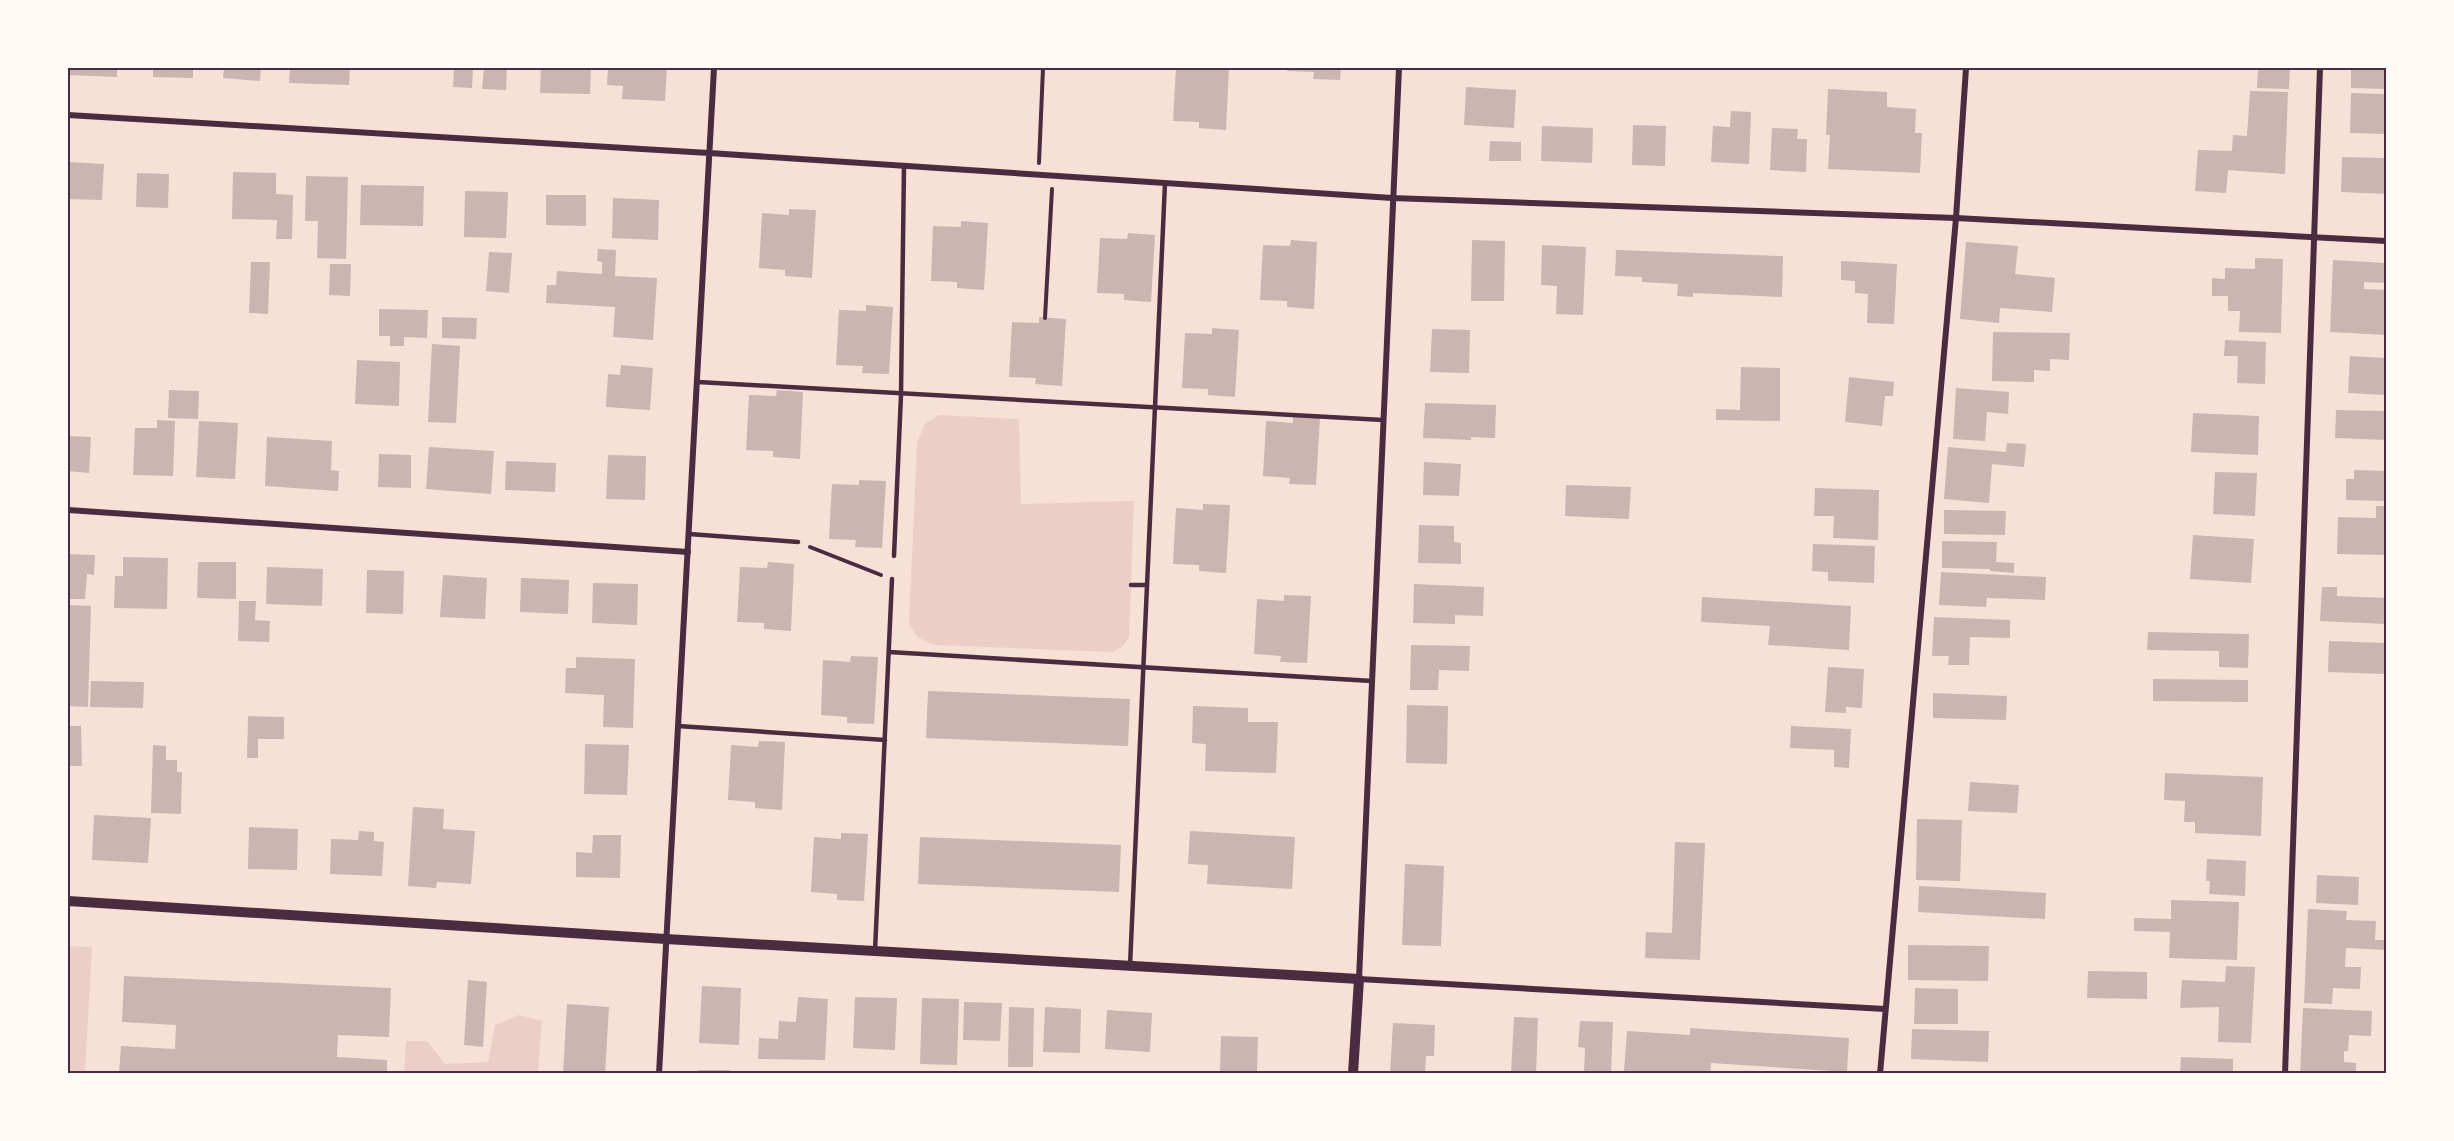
<svg xmlns="http://www.w3.org/2000/svg" width="2454" height="1141" font-family="Inter,sans-serif">
<rect width="100%" height="100%" fill="#f7e1d7"/>
<g fill="#ebcfc5">
<polygon points="939,415 1019,419 1021,504 1134,501 1129,637 1123,646 1113,652 933,645 917,637 909,624 917,442 925,424"/>
<polygon points="68,946 92,947 85,1073 68,1073"/>
<polygon points="519,1015 542,1021 538,1073 404,1073 406,1041 427,1041 445,1064 488,1062 495,1025"/>
</g>
<g fill="#ccb4b1">
<polygon points="68,68 117,68 117,77 68,75"/>
<polygon points="153,68 193,68 193,78 153,77"/>
<polygon points="224,68 261,68 260,81 223,78"/>
<polygon points="290,68 350,68 349,85 289,83"/>
<polygon points="454,68 473,68 472,88 453,87"/>
<polygon points="484,68 507,68 506,90 482,89"/>
<polygon points="541,68 591,68 590,94 540,93"/>
<polygon points="608,68 667,68 665,101 622,99 623,86 607,85"/>
<polygon points="1176,68 1229,68 1226,130 1199,128 1199,122 1173,121"/>
<polygon points="1287,68 1341,68 1340,80 1313,79 1314,72 1287,71"/>
<polygon points="2258,68 2290,68 2289,89 2257,88"/>
<polygon points="2351,68 2386,68 2386,89 2351,88"/>
<polygon points="1466,87 1516,90 1514,128 1464,125"/>
<polygon points="1828,89 1887,92 1887,107 1916,109 1915,133 1922,133 1920,173 1828,169 1830,135 1826,135"/>
<polygon points="2250,91 2288,92 2285,174 2228,170 2226,193 2195,191 2198,150 2232,151 2233,135 2247,136"/>
<polygon points="2351,93 2386,94 2386,134 2350,133"/>
<polygon points="1731,111 1751,112 1749,164 1711,162 1713,126 1730,127"/>
<polygon points="1633,125 1666,126 1665,166 1632,165"/>
<polygon points="1542,126 1593,128 1592,163 1541,161"/>
<polygon points="1772,128 1798,129 1797,139 1807,139 1806,172 1770,170"/>
<polygon points="1490,141 1521,142 1521,161 1489,161"/>
<polygon points="2342,157 2386,158 2386,194 2341,192"/>
<polygon points="68,162 104,164 102,200 68,199"/>
<polygon points="233,172 276,173 276,194 293,195 292,239 276,239 277,220 232,219"/>
<polygon points="137,173 169,174 168,208 136,207"/>
<polygon points="306,176 348,177 346,259 317,258 318,221 305,221"/>
<polygon points="361,185 424,186 423,226 360,225"/>
<polygon points="465,191 508,192 506,238 464,237"/>
<polygon points="546,195 586,195 586,226 546,225"/>
<polygon points="613,198 659,200 658,240 612,238"/>
<polygon points="789,209 816,210 812,278 785,276 785,270 759,268 762,213 789,215"/>
<polygon points="961,221 988,223 984,290 957,288 957,282 931,281 933,226 961,227"/>
<polygon points="1128,233 1155,235 1151,302 1124,300 1124,294 1097,293 1100,238 1127,239"/>
<polygon points="1291,240 1317,242 1314,309 1287,307 1287,301 1260,300 1263,245 1290,246"/>
<polygon points="1472,240 1505,241 1504,301 1471,301"/>
<polygon points="1966,242 2018,246 2015,274 2055,278 2052,312 2000,308 1999,323 1960,319"/>
<polygon points="1542,245 1586,247 1583,315 1556,314 1557,286 1541,285"/>
<polygon points="598,249 616,250 615,276 657,278 653,340 613,337 615,307 546,303 547,285 556,285 557,271 602,274 602,262 597,261"/>
<polygon points="1616,250 1783,256 1782,297 1693,293 1693,297 1677,296 1678,284 1642,282 1642,277 1615,276"/>
<polygon points="489,252 512,253 509,293 486,291"/>
<polygon points="2255,258 2283,259 2281,333 2239,332 2240,311 2228,311 2228,296 2212,296 2212,278 2225,279 2225,268 2255,269"/>
<polygon points="2333,260 2386,263 2386,283 2364,282 2364,289 2386,290 2386,335 2330,332"/>
<polygon points="1841,261 1897,264 1894,324 1867,323 1868,294 1855,293 1855,281 1841,280"/>
<polygon points="251,262 270,262 268,314 249,313"/>
<polygon points="330,264 351,264 350,296 329,295"/>
<polygon points="866,305 893,307 889,374 862,373 863,366 836,365 839,310 866,311"/>
<polygon points="379,309 428,310 427,338 404,337 404,346 390,346 390,336 379,336"/>
<polygon points="442,317 477,318 476,339 442,338"/>
<polygon points="1039,317 1066,319 1062,386 1035,384 1036,378 1009,377 1012,322 1039,323"/>
<polygon points="1212,328 1239,330 1235,397 1208,395 1208,389 1182,388 1185,333 1212,334"/>
<polygon points="1432,329 1470,330 1469,373 1430,372"/>
<polygon points="1993,332 2070,333 2069,360 2050,359 2050,371 2034,370 2034,382 1992,381"/>
<polygon points="2225,340 2266,342 2265,384 2237,383 2238,356 2224,356"/>
<polygon points="432,344 460,346 456,423 428,422"/>
<polygon points="2350,356 2386,358 2386,395 2348,393"/>
<polygon points="357,360 400,362 399,406 355,404"/>
<polygon points="621,365 653,368 650,410 606,407 608,374 620,375"/>
<polygon points="1741,367 1780,368 1780,421 1716,420 1716,409 1740,410"/>
<polygon points="1849,377 1894,382 1893,396 1885,396 1882,426 1845,422"/>
<polygon points="1956,388 2009,392 2008,414 1987,412 1985,441 1953,439"/>
<polygon points="169,390 199,391 198,419 168,418"/>
<polygon points="777,390 803,392 800,459 773,457 773,451 746,450 749,395 776,396"/>
<polygon points="1425,403 1496,405 1495,438 1471,437 1471,440 1423,438"/>
<polygon points="2336,410 2386,411 2386,440 2335,438"/>
<polygon points="2193,413 2259,416 2258,455 2191,452"/>
<polygon points="1293,417 1320,418 1316,485 1289,484 1290,478 1263,476 1266,421 1293,423"/>
<polygon points="157,420 175,421 173,476 133,475 135,428 157,428"/>
<polygon points="199,421 238,423 235,479 196,477"/>
<polygon points="68,436 91,437 89,473 68,471"/>
<polygon points="267,437 332,441 331,470 339,471 338,491 265,486"/>
<polygon points="2007,443 2026,444 2024,467 1992,464 1989,503 1944,499 1948,447 2006,452"/>
<polygon points="429,447 494,451 491,494 426,489"/>
<polygon points="379,454 411,455 411,488 378,487"/>
<polygon points="608,455 646,456 645,500 606,499"/>
<polygon points="506,461 556,463 555,492 505,490"/>
<polygon points="1424,462 1461,464 1459,496 1423,495"/>
<polygon points="2354,470 2386,471 2386,501 2346,500 2346,479 2354,479"/>
<polygon points="2215,472 2257,473 2255,516 2213,514"/>
<polygon points="859,480 886,481 882,548 855,547 856,540 829,539 832,484 859,485"/>
<polygon points="1566,485 1631,487 1629,519 1565,516"/>
<polygon points="1815,488 1879,490 1878,540 1833,538 1834,516 1814,516"/>
<polygon points="1203,504 1230,505 1226,573 1199,571 1199,565 1173,564 1176,508 1203,510"/>
<polygon points="2376,506 2386,506 2386,555 2337,554 2338,517 2376,518"/>
<polygon points="1944,510 2006,511 2005,535 1944,534"/>
<polygon points="1419,525 1454,526 1454,542 1461,543 1461,564 1418,563"/>
<polygon points="2193,535 2254,539 2251,583 2190,579"/>
<polygon points="1942,541 1997,542 1996,562 2014,563 2014,573 1990,571 1990,569 1942,568"/>
<polygon points="1813,544 1875,546 1874,583 1828,581 1828,572 1812,571"/>
<polygon points="68,554 95,555 94,575 87,574 85,599 68,599"/>
<polygon points="123,557 168,558 167,609 114,608 115,576 123,576"/>
<polygon points="198,562 236,562 236,599 197,598"/>
<polygon points="768,562 794,564 791,631 764,629 764,623 737,622 740,567 767,568"/>
<polygon points="267,567 323,569 322,606 266,604"/>
<polygon points="367,570 404,571 403,614 366,613"/>
<polygon points="1941,572 2046,577 2045,600 1987,598 1986,607 1939,605"/>
<polygon points="443,575 487,578 485,619 440,617"/>
<polygon points="521,578 569,580 568,614 520,612"/>
<polygon points="593,583 638,584 637,625 592,623"/>
<polygon points="1414,584 1484,587 1483,616 1455,615 1455,624 1413,623"/>
<polygon points="2322,587 2337,587 2337,596 2386,598 2386,624 2320,621"/>
<polygon points="1284,595 1311,596 1307,663 1280,662 1281,656 1254,654 1257,599 1284,601"/>
<polygon points="1702,597 1851,606 1849,650 1768,645 1770,626 1701,622"/>
<polygon points="239,601 256,601 255,620 270,621 269,642 238,641"/>
<polygon points="68,605 91,606 88,707 68,706"/>
<polygon points="1934,617 2010,620 2010,638 1970,637 1969,665 1948,665 1949,656 1932,656"/>
<polygon points="2148,632 2249,634 2248,668 2219,667 2219,651 2147,650"/>
<polygon points="2329,641 2386,643 2386,674 2328,672"/>
<polygon points="1411,645 1470,646 1469,671 1439,670 1438,690 1410,690"/>
<polygon points="851,656 878,657 874,724 847,723 847,717 821,715 823,660 850,662"/>
<polygon points="576,657 635,659 633,728 603,727 604,695 565,693 566,668 576,668"/>
<polygon points="1828,667 1864,669 1862,708 1846,707 1846,713 1825,712"/>
<polygon points="2153,679 2248,680 2248,702 2153,701"/>
<polygon points="91,681 144,682 143,708 90,707"/>
<polygon points="928,691 1130,699 1128,746 926,738"/>
<polygon points="1933,693 2007,696 2006,720 1933,718"/>
<polygon points="1407,705 1448,706 1447,764 1406,763"/>
<polygon points="1193,706 1248,708 1248,722 1278,722 1276,773 1205,771 1206,744 1192,743"/>
<polygon points="248,716 284,717 284,739 258,739 258,758 247,758"/>
<polygon points="68,726 81,726 82,766 68,766"/>
<polygon points="1791,726 1851,729 1849,768 1834,767 1834,750 1790,748"/>
<polygon points="759,741 785,742 782,810 755,808 755,802 728,800 731,745 758,747"/>
<polygon points="585,744 629,745 627,795 584,794"/>
<polygon points="153,745 166,746 166,760 177,760 177,772 182,772 181,814 151,813"/>
<polygon points="2165,773 2263,777 2261,836 2195,833 2195,822 2184,822 2185,801 2164,800"/>
<polygon points="1970,782 2019,785 2017,813 1968,811"/>
<polygon points="413,807 444,809 443,829 475,831 471,884 437,882 436,888 408,886"/>
<polygon points="94,815 151,818 148,863 92,860"/>
<polygon points="1917,819 1962,820 1960,881 1916,880"/>
<polygon points="249,827 298,829 297,870 248,869"/>
<polygon points="359,831 374,832 374,841 384,842 382,876 330,874 331,839 358,840"/>
<polygon points="1190,831 1295,837 1292,889 1207,884 1208,865 1188,864"/>
<polygon points="841,833 868,834 864,901 837,900 837,894 811,892 814,837 841,839"/>
<polygon points="593,835 621,835 620,878 576,877 576,852 592,853"/>
<polygon points="920,837 1121,845 1119,892 918,884"/>
<polygon points="1675,842 1705,843 1700,960 1645,958 1646,932 1672,933"/>
<polygon points="2207,859 2246,861 2245,896 2209,894 2210,881 2206,881"/>
<polygon points="1405,864 1444,866 1441,946 1402,945"/>
<polygon points="2317,875 2359,877 2358,905 2316,903"/>
<polygon points="1919,886 2046,893 2045,919 1918,912"/>
<polygon points="2171,900 2239,902 2237,960 2169,958 2170,932 2134,931 2134,918 2171,919"/>
<polygon points="2308,909 2347,911 2346,920 2376,921 2375,940 2386,940 2386,950 2346,948 2345,967 2361,967 2360,989 2333,988 2332,1004 2304,1003"/>
<polygon points="1908,945 1989,946 1988,981 1908,980"/>
<polygon points="2226,966 2255,967 2251,1043 2218,1042 2219,1007 2180,1008 2182,980 2225,982"/>
<polygon points="2088,971 2147,972 2147,999 2087,998"/>
<polygon points="124,976 391,988 389,1037 338,1035 337,1057 387,1060 387,1074 119,1074 121,1046 175,1049 176,1025 122,1022"/>
<polygon points="468,980 487,982 483,1047 464,1045"/>
<polygon points="702,986 741,988 739,1045 699,1043"/>
<polygon points="1915,988 1958,989 1958,1024 1914,1024"/>
<polygon points="798,997 828,999 825,1060 758,1059 759,1038 778,1039 779,1021 796,1022"/>
<polygon points="855,997 897,998 895,1050 853,1048"/>
<polygon points="922,998 959,999 957,1065 920,1064"/>
<polygon points="964,1002 1002,1003 1000,1041 963,1040"/>
<polygon points="567,1004 609,1007 605,1074 563,1074"/>
<polygon points="1009,1007 1034,1008 1033,1067 1008,1067"/>
<polygon points="1045,1007 1081,1009 1080,1053 1043,1052"/>
<polygon points="2303,1008 2372,1011 2371,1036 2349,1035 2348,1051 2344,1051 2344,1062 2356,1063 2356,1074 2300,1074"/>
<polygon points="1107,1010 1152,1013 1150,1052 1105,1049"/>
<polygon points="1514,1017 1538,1018 1536,1074 1511,1074"/>
<polygon points="1580,1021 1613,1022 1611,1074 1584,1074 1585,1048 1578,1047"/>
<polygon points="1393,1023 1435,1025 1434,1056 1426,1056 1425,1074 1390,1074"/>
<polygon points="1690,1028 1849,1038 1847,1072 1711,1063 1710,1074 1624,1071 1627,1031 1690,1035"/>
<polygon points="1912,1029 1989,1031 1988,1062 1911,1059"/>
<polygon points="1221,1036 1258,1037 1257,1072 1220,1071"/>
<polygon points="2181,1057 2233,1059 2233,1074 2180,1074"/>
<rect x="698" y="1070" width="32" height="4"/>
</g>
<g fill="none" stroke-linecap="round" stroke-linejoin="round">
<g stroke="#4a2c40" stroke-width="4">
<polyline points="1039,163 1043,68"/>
<polyline points="1045,318 1052,189"/>
<polyline points="810,547 881,575"/>
</g>
<g stroke="#4a2c40" stroke-width="4.5">
<polyline points="698,382 1383,420"/>
<polyline points="689,534 798,542"/>
<polyline points="894,556 901,395 904,166"/>
<polyline points="1131,585 1147,585"/>
<polyline points="889,652 1372,681"/>
<polyline points="678,726 885,740"/>
<polyline points="875,951 892,579"/>
<polyline points="1130,966 1165,183"/>
</g>
<g stroke="#4a2c40" stroke-width="6">
<polyline points="1399,68 1359,979 1885,1009"/>
<polyline points="68,115 709,153 1392,198 1956,218 2386,241"/>
<polyline points="68,510 688,552"/>
<polyline points="659,1074 714,68"/>
<polyline points="1880,1074 1956,218 1966,68"/>
<polyline points="2285,1074 2320,68"/>
</g>
<polyline stroke="#4a2c40" stroke-width="10" points="68,901 666,939 1359,979 1353,1074"/>
</g>
<rect width="2454" height="1141" fill="none" stroke="#fffaf5" stroke-width="138"/>
<rect x="69" y="69" width="2316" height="1003" fill="none" stroke="#4a2c40" stroke-width="2"/>
</svg>
